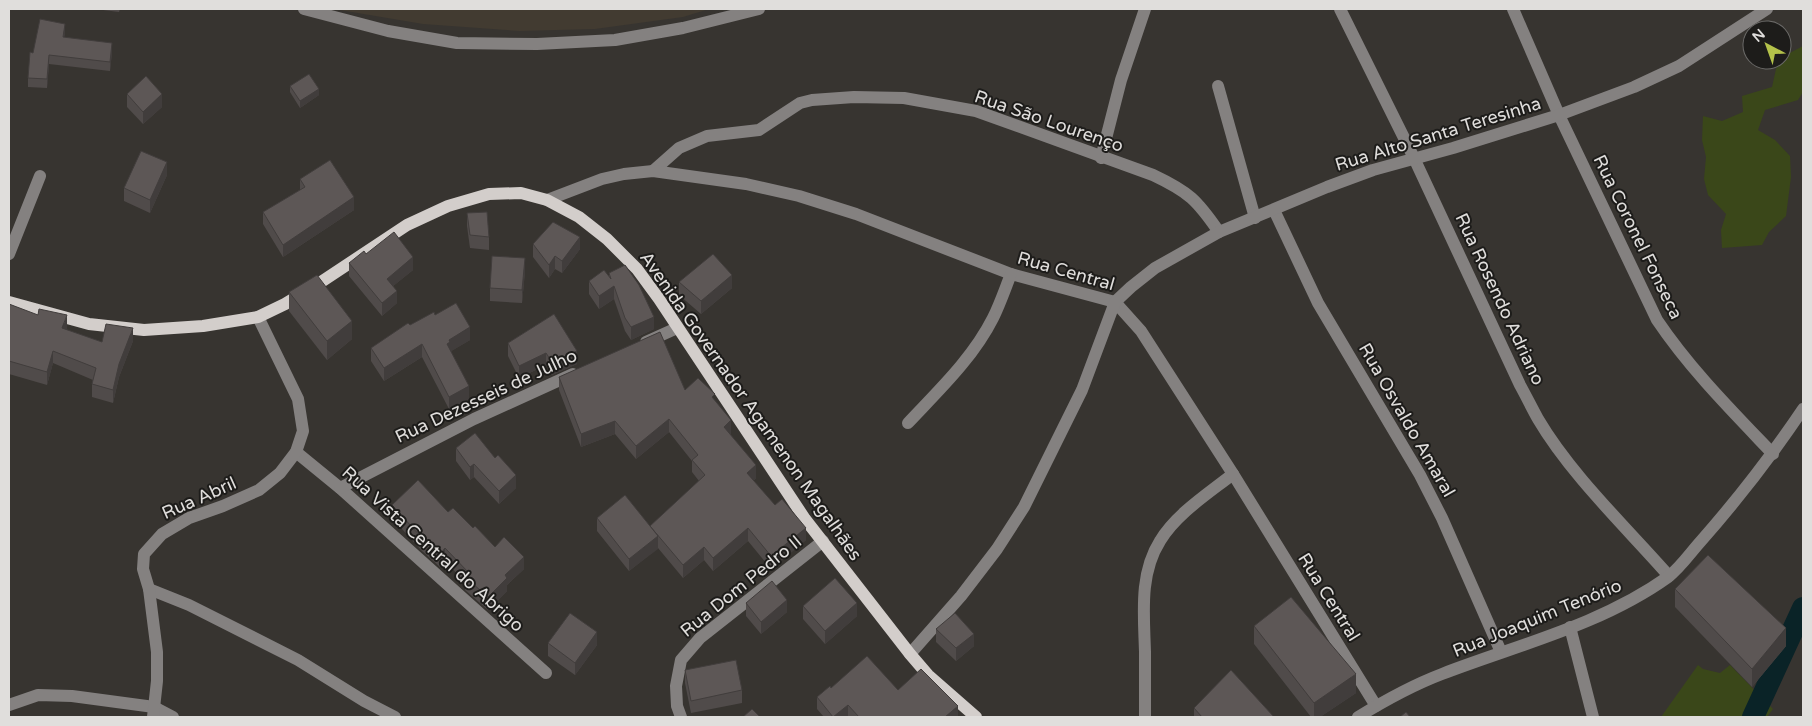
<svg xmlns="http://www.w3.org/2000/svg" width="1812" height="726" font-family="'Varela Round',sans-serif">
<rect width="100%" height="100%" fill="#373430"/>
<polygon fill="#423b31" points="334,9 709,9 683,17 595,29 519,31 423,24"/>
<g fill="#3a4719">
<polygon points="1803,46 1803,92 1798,100 1765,110 1758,130 1775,140 1790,156 1791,177 1786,216 1769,232 1762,245 1722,248 1721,230 1726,214 1708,195 1704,179 1706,157 1702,140 1703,116 1722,121 1743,112 1742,96 1772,87 1778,60 1782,60 1782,57"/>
<polygon points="1698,665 1703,669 1720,673 1730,665 1773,709 1767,717 1661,717"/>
</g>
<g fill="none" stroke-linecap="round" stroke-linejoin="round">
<polyline stroke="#0a2327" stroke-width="22" points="1753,717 1803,608"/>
<g stroke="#848180" stroke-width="12">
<polyline points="304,9 388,31 457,43 537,44 615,40 683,28 759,9"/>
<path d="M1340,9L1414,158L1520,385C1526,396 1532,408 1538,419C1571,475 1626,527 1669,576"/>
<path d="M1513,9L1559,115L1657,320C1690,369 1732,411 1773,454"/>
<polyline points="1218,86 1255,218"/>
<polyline points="1101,158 1121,80 1145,9"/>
<path d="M653,171L679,148L707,136L759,130L800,103L812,100L854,97L904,98L976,111L1153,175C1189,192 1197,200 1219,232"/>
<polyline points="547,200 602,179 624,174 653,171 746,184 799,196 856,214 1011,274 1115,302 1141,331 1233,474 1376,706"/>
<polyline points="1274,210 1318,303 1420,475 1442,518 1501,652"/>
<polyline points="9,254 40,176"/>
<polyline points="646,342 677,328"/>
<path d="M908,423C938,391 973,358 993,318C1000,304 1005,289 1011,274"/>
<polyline points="296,452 340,488 546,673"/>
<polyline points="340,488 474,419 573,374"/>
<polyline points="149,589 189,605 298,660 364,701 395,717"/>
<polyline points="1570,627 1593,717"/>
<polyline points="910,654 961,596 997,549 1024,507 1082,390 1115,302 1131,287 1155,268 1219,232 1327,187 1373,170 1453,148 1559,115 1634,87 1679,66 1767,9"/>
<polyline points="9,705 38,695 72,696 154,707 173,717"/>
<polyline points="153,717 157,681 157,652 149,589 143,569 144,554 162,534 189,518 223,506 259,490 280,473 296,452 303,431 298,399 258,317"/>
<polyline points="681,717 677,706 676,686 681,660 700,638 823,541"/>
<path d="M1145,717C1145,696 1145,674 1145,652C1144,615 1139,574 1160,541C1176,514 1209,493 1233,474"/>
<path d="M1358,717C1384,701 1413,685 1442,674C1517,645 1601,625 1668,577C1680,568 1691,552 1701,541C1738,499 1772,455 1803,409"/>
</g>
<polyline stroke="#d3cecb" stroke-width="12" points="9,302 89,324 144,330 203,326 258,317 285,304 318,284 407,225 448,206 489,194 521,193 547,200 579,217 607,239 637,269 659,299 805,519 910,654 928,675 976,717"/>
</g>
<g fill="#504b4a">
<polygon points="95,9 120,9 119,12"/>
<polygon points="65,33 64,37 112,52 110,71 49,64 47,88 28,87 28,78 33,53"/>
<polygon points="290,86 319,95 300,108 290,92"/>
<polygon points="127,94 162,107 143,124 127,107"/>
<polygon points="167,175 150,213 124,201 124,188"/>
<polygon points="300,179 354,210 283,257 263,224 263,212 300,190"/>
<polygon points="467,213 489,237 489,250 470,248 467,226"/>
<polygon points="533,244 580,249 562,273 555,269 549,278 533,257"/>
<polygon points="366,254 413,270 393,286 397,303 382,316 349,276 349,263"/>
<polygon points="525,271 522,303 490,301 490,288"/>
<polygon points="609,273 654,329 631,340 625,331 614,299 599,309 589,294 589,281 609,276"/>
<polygon points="679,282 732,288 701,314 679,295"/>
<polygon points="289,292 352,339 327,360 289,311"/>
<polygon points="9,304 67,328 66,330 102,342 133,341 119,377 113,403 92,397 92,384 93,380 53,363 47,385 9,374"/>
<polygon points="554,314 577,364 552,375 546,365 519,378 508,356 508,343"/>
<polygon points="435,315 470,340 451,351 469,399 449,409 422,357 384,381 371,361 371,348 410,325"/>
<polygon points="559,377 685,390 715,401 731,433 730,434 756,478 753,481 806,540 771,569 748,541 713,571 704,560 683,578 658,548 629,571 597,531 597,518 650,526 699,481 692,472 692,461 669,432 636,459 615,434 581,447 559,390"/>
<polygon points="456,448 516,488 499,504 474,477 470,480 456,461"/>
<polygon points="392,505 448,512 473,528 495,547 524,569 507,585 507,591 488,610 465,590 465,582 445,561 440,567 422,551 392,518"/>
<polygon points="1675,589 1786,646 1752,687 1675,607"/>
<polygon points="746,603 787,612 761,634 746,616"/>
<polygon points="803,606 857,616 825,644 803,619"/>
<polygon points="1254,626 1356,693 1320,717 1311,717 1254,644"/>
<polygon points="936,629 974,646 956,661 936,642"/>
<polygon points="548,643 597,645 575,675 548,656"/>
<polygon points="685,670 742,690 742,703 691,713 685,683"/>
<polygon points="831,688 898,690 958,717 824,717 817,709 817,697"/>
<polygon points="1194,708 1274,717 1194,717"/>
</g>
<g fill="#413d3c">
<polygon points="65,24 65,33 63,46 63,37"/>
<polygon points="112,43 112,52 110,71 110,62"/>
<polygon points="49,55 49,64 47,88 47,79"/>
<polygon points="319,89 319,95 300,108 300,101"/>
<polygon points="162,94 162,107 143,124 143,112"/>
<polygon points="167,162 167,175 150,213 150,200"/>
<polygon points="354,197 354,210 283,257 283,245"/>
<polygon points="580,237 580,249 562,273 562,261"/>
<polygon points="555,256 555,269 549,278 549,265"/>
<polygon points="413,257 413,270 387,291 387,279"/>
<polygon points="525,258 525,271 522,303 522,290"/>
<polygon points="732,275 732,288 701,314 701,301"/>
<polygon points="614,286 614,299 599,309 599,296"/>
<polygon points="397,291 397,303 382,316 382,303"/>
<polygon points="67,315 67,328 62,341 62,328"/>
<polygon points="654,317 654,329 631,340 631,327"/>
<polygon points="352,321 352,339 327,360 327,341"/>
<polygon points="470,327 470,340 450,352 447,344 449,340"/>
<polygon points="133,328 133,341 119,377 113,403 113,390 119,364"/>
<polygon points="422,344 422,357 384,381 384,368"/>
<polygon points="53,351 53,363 47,385 47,372"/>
<polygon points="577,351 577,364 552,375 552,362"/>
<polygon points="546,353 546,365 519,378 519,366"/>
<polygon points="469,386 469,399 449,409 449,397"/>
<polygon points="669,419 669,432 636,459 636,446"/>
<polygon points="731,420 731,433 724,439 724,427"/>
<polygon points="615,421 615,434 581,447 581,434"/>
<polygon points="474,464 474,477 470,480 470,467"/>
<polygon points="756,465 756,478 747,486 747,473"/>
<polygon points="516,475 516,488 499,504 499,491"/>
<polygon points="748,528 748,541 713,571 713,558"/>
<polygon points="806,528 806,540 771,569 771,556"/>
<polygon points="658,536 658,549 629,571 629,559"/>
<polygon points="704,547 704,560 683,578 683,565"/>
<polygon points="445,548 445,561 440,567 440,554"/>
<polygon points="524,557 524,569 507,585 507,591 488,610 488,597 505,575"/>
<polygon points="787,600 787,612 761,634 761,622"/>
<polygon points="857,603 857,616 825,644 825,631"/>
<polygon points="1786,628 1786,646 1752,687 1752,669"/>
<polygon points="597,632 597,645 575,675 575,663"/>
<polygon points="974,634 974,646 956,661 956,648"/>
<polygon points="1356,674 1356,693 1320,717 1314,717 1314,703"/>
<polygon points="848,705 848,717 833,717"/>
<polygon points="958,706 958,717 945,717"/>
</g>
<g fill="#5d5756" stroke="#413d3c">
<polygon points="40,19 65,24 63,37 112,43 110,62 49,55 47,79 28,78 30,52 33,53"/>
<polygon points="309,74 319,89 300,101 290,86"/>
<polygon points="146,76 162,94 143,112 127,94"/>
<polygon points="141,151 167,162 150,200 124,188"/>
<polygon points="330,160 354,197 283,245 263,212 305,187 300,179"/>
<polygon points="487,212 489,237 470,235 467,213"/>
<polygon points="553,222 580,237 562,261 555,256 549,265 533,244"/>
<polygon points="394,232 413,257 387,279 397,291 382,303 349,263 364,251 366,254"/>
<polygon points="713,254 732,275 701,301 679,282"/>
<polygon points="492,256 525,258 522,290 490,288"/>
<polygon points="625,265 639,285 654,317 631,327 625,318 614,286 599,296 589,281 604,270 611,279 609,273"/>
<polygon points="317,275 352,321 327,341 289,292"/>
<polygon points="456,303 470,327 449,340 450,342 447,344 469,386 449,397 422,344 384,368 371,348 408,323 410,325 434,312 435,315"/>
<polygon points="9,304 38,315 39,309 67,315 62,328 102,342 106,324 133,328 119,364 113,390 92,384 96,368 53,351 47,372 9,361"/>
<polygon points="554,314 577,351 552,362 546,353 519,366 508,343"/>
<polygon points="660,332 685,390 698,378 715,394 712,397 731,420 724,427 756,465 747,473 775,505 782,499 806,528 771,556 748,528 713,558 704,547 683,565 650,526 705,475 692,460 698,455 669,419 636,446 615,421 581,434 559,377"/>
<polygon points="475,433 495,458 498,455 516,475 499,491 474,464 470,467 456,448"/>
<polygon points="418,480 448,512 453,508 473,528 475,526 495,547 504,537 524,557 505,575 507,578 488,597 465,577 469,573 445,548 440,554 422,538 392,505"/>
<polygon points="625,495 658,536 629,559 597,518"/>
<polygon points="1708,555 1786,628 1752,669 1675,589"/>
<polygon points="835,578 857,603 825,631 803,606"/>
<polygon points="772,581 787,600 761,622 746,603"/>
<polygon points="1291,597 1356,674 1314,703 1254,626"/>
<polygon points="570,613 597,632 575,663 548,643"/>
<polygon points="955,613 974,634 956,648 936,629"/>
<polygon points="867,656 898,690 921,669 958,706 945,717 859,717 848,705 833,717 817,697 830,686 831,688"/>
<polygon points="736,660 742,690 691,701 685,670"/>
<polygon points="1231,670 1274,717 1202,717 1194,708"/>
<polygon points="752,709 760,717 743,717"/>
<polygon points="1406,712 1410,717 1400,717"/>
</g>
<g text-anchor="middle" stroke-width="4" stroke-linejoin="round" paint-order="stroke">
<g font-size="18" fill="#e0dedc" stroke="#1d1c1a">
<text transform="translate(1049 121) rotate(19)" y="6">Rua São Lourenço</text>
<text transform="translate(1438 134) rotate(-17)" y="6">Rua Alto Santa Teresinha</text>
<text transform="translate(1638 237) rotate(64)" y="6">Rua Coronel Fonseca</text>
<text transform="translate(1066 271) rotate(16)" y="6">Rua Central</text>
<text transform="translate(1500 299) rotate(65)" y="6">Rua Rosendo Adriano</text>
<text transform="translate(486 396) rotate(-25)" y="6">Rua Dezesseis de Julho</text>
<text transform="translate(751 406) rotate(55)" y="6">Avenida Governador Agamenon Magalhães</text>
<text transform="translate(1407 420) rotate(60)" y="6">Rua Osvaldo Amaral</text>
<text transform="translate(199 498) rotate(-24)" y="6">Rua Abril</text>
<text transform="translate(433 549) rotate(42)" y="6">Rua Vista Central do Abrigo</text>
<text transform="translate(741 586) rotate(-39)" y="6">Rua Dom Pedro II</text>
<text transform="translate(1329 597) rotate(58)" y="6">Rua Central</text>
<text transform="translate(1537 618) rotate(-22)" y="6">Rua Joaquim Tenório</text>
</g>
</g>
<rect width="1812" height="726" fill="none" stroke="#e0dedc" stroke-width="20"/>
<g transform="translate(1767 45) rotate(319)"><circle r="24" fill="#1d1c1a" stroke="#6b6a68"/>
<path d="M0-4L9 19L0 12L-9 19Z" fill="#b4c24a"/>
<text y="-8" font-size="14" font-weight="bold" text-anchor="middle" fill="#e0dedc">N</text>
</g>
</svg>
